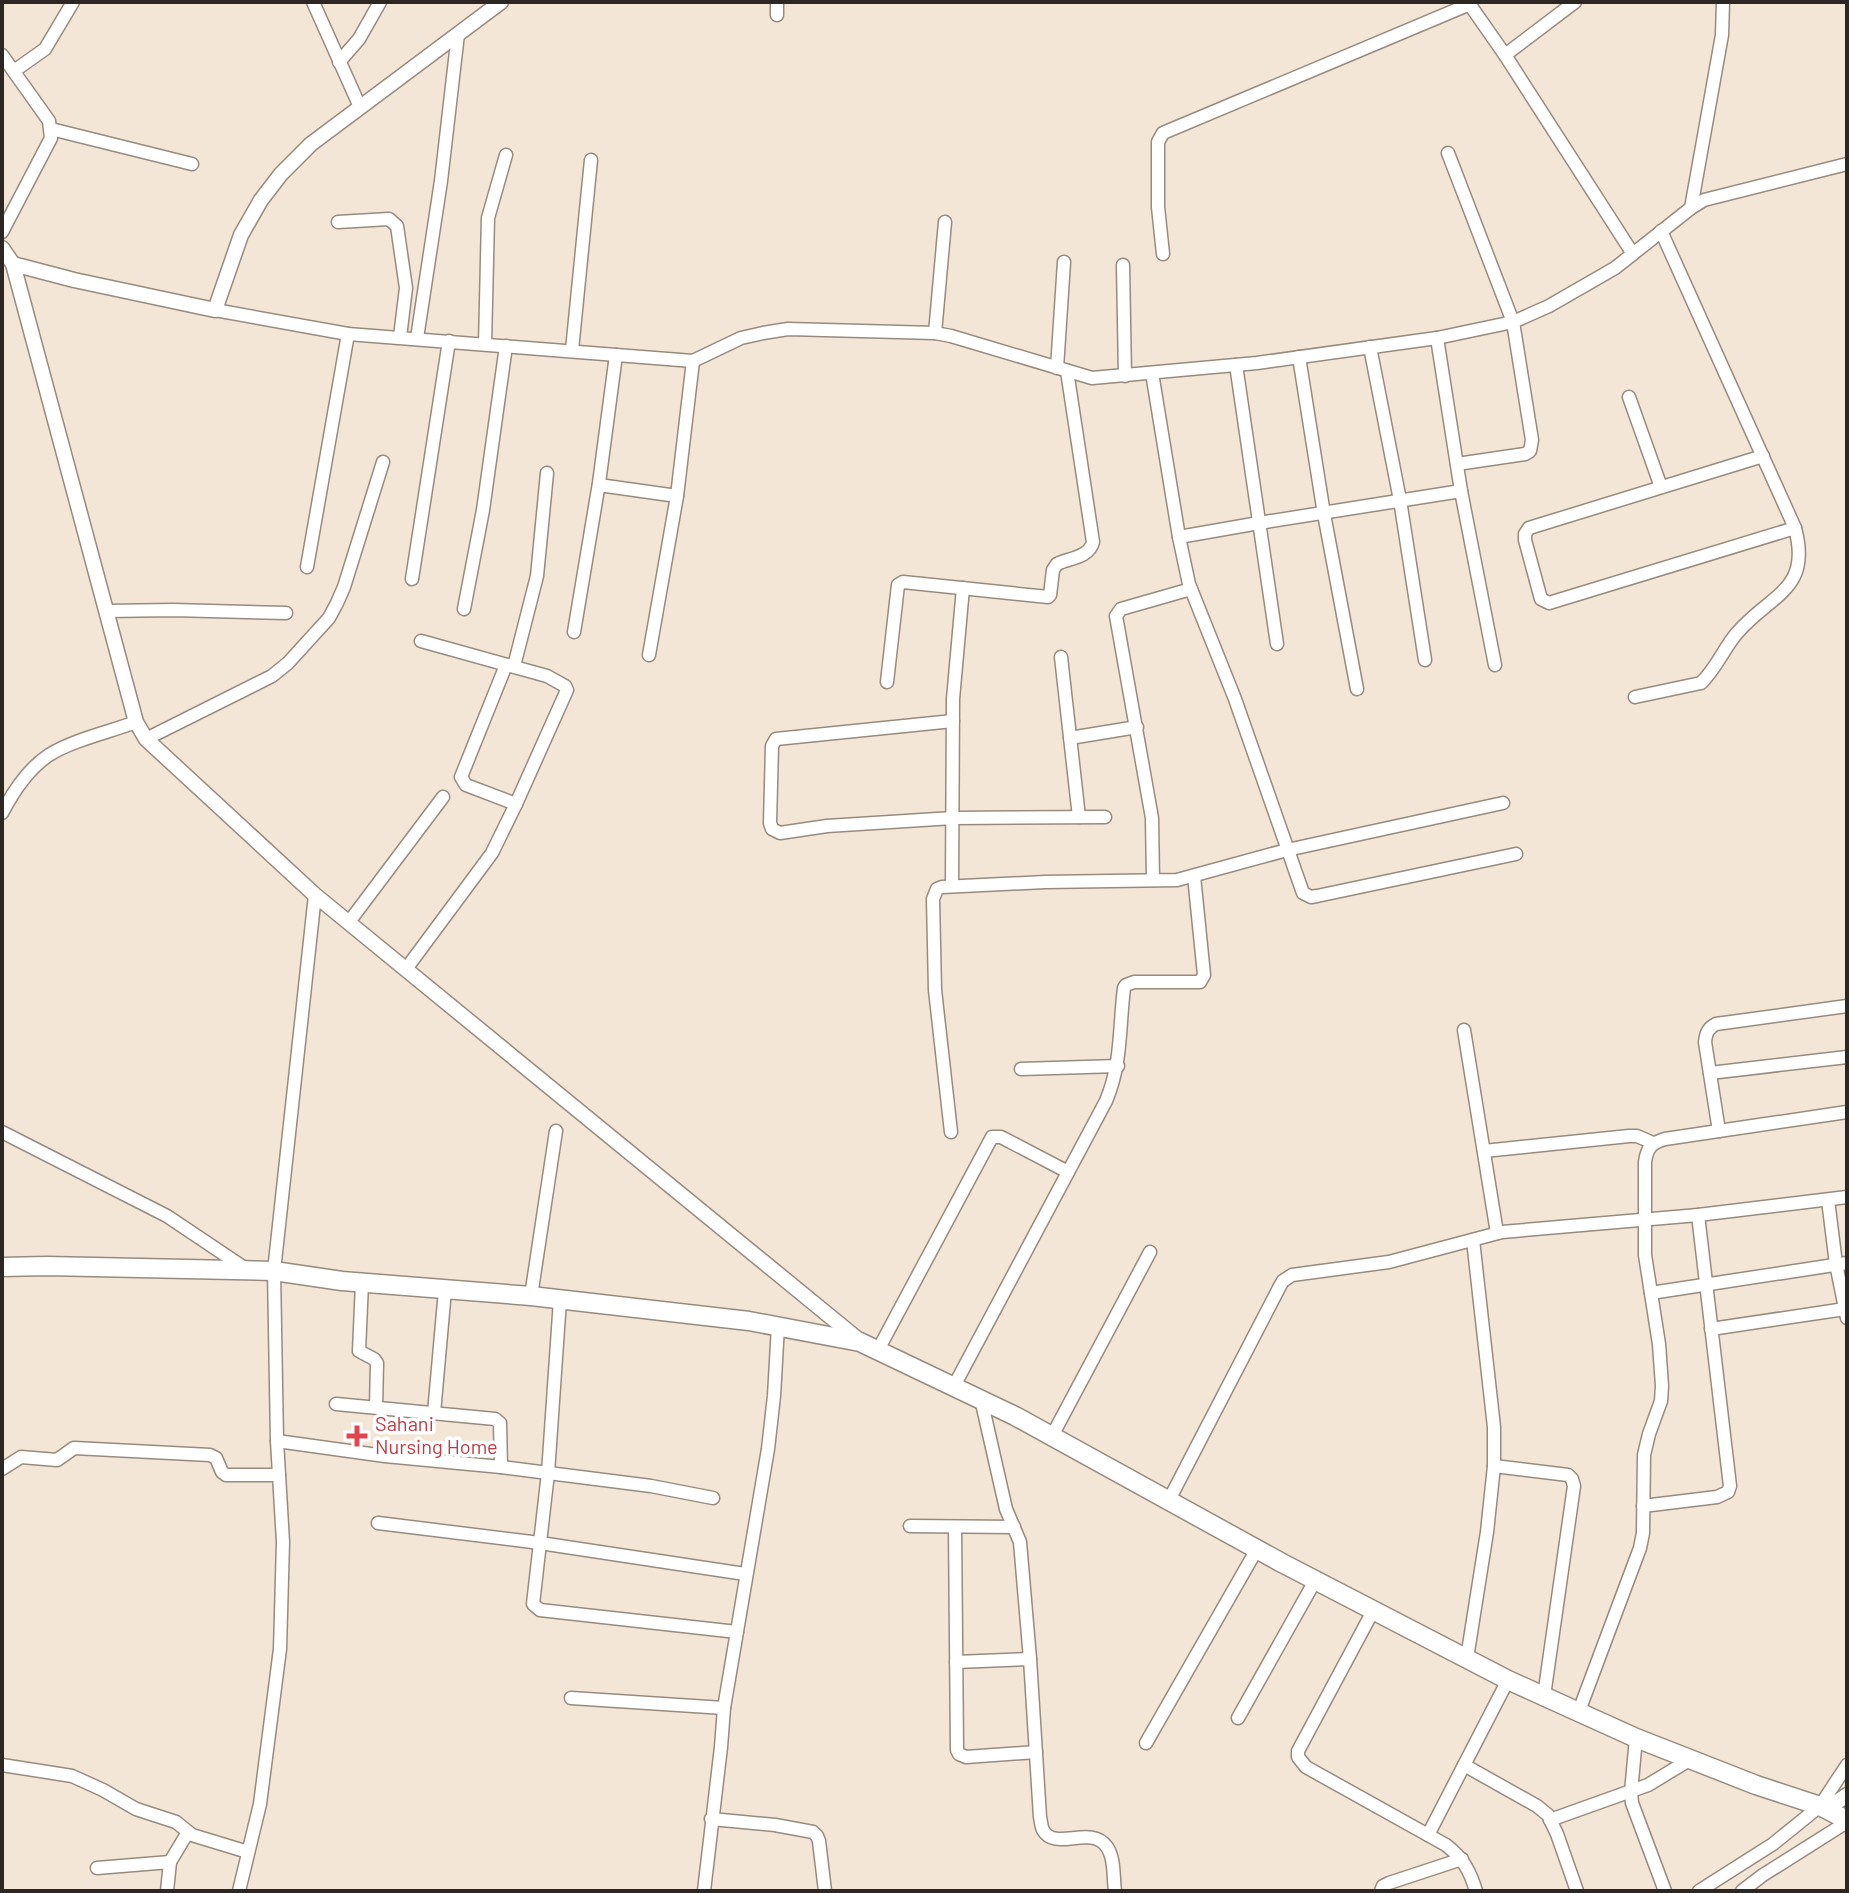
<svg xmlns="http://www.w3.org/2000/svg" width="1849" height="1893" font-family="Barlow,sans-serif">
<rect width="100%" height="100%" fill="#f3e6d7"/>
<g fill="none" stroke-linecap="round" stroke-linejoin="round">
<g stroke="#978b7e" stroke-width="15">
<g id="minor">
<polyline points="313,2 360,107"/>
<polyline points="1468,2 1505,55 1633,254"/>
<polyline points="777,15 777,2"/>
<polyline points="2,55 49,121 51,138 2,232"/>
<polyline points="1505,55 1575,2"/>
<polyline points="339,62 359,39 380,2"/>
<polyline points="14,71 45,49 73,2"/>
<polyline points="51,129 192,164"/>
<polyline points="1448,153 1513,322 1532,440 1530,451 1525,454 1457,464"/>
<polyline points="1691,208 1722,35 1723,2"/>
<polyline points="338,222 389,219 397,226 406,288 400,337"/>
<polyline points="1163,254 1158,207 1158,142 1163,133 1470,4"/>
<polyline points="1123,265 1125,376"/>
<polyline points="215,310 348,334 693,361 741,338 763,333 788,329 935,333 951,336 1092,378 1257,363 1437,338 1513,322 1549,306 1615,268 1691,208 1704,200 1847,164"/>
<polyline points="935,333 945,222"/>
<polyline points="417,338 441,181 458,34"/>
<polyline points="1437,338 1461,491 1495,665"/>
<polyline points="485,344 488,218 506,155"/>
<polyline points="1370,347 1400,500 1425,660"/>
<polyline points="572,350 591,160"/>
<polyline points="1299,357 1324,514 1357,689"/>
<polyline points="1236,365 1277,644"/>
<polyline points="1057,368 1064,262"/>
<polyline points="1152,373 1179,537 1189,584 1235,699 1303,893 1311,897 1317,896 1516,854"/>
<polyline points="1629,397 1661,487"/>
<polyline points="1763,456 1529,528 1525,534 1525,540 1541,599 1549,603 1795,528"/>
<polyline points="599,485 677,496"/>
<polyline points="1179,537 1259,523 1461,491"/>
<polyline points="307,567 348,334"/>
<polyline points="412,579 449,341"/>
<polyline points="464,609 483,510 506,346"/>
<polyline points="107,611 173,610 286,613"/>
<polyline points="574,632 599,483 616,355"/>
<polyline points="649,655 677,496 693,361"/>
<polyline points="1061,657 1079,817"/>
<polyline points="506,665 461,777 466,785 516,804"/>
<polyline points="514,666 537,576 547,473"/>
<path d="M887,682L898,585L903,582L1048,597L1050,595L1053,570L1057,564C1069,558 1089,558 1093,542L1067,371"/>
<path d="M1635,697L1701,683C1716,669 1724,648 1737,633C1770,594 1812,591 1795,528L1661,231"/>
<polyline points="953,721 776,739 772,746 770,823 772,829 780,833 827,826 953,818 1105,817"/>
<polyline points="1070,738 1137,727"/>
<polyline points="146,739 272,676 288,663 329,618 337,603 344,587 383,462"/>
<path d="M2,813C13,792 29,768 49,755C73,740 109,732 136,722"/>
<polyline points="1153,880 1152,818 1116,616 1121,609 1191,589"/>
<polyline points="952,886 953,699 963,588"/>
<polyline points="349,922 443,797"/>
<polyline points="406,969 492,853 516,804 567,690 565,686 547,676 421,641"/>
<polyline points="1464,1030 1497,1233"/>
<polyline points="1021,1069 1118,1066"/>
<polyline points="1710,1073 1847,1057"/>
<path d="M1719,1131L1705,1042C1706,1033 1708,1028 1716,1024L1847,1006"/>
<polyline points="2,1132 167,1216 246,1269"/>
<polyline points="951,1132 935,990 933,899 937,889 942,887 1045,882 1177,880 1287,850 1503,803"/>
<polyline points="1484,1151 1629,1136 1637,1136 1653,1143"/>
<polyline points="1828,1200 1836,1264 1847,1318"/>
<polyline points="362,1283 359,1351 374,1359 377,1363 376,1407"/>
<polyline points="1651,1293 1847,1263"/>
<polyline points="531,1296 556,1131"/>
<polyline points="560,1300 548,1473 533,1604 540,1610 737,1632"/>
<polyline points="1711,1329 1845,1309"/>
<polyline points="878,1350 992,1137 1001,1137 1068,1172"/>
<path d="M954,1386L1106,1101C1122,1063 1119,1028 1124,988L1126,985L1134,982H1200L1204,975L1194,876"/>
<path d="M981,1399L1006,1509L1020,1542L1030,1659L1040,1817C1041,1821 1041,1826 1043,1830C1055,1852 1091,1824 1107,1847C1115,1859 1113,1877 1115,1891"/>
<polyline points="336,1404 495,1419 500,1423 501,1467"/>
<polyline points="434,1413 445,1290"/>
<polyline points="1052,1436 1150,1252"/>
<polyline points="277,1441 385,1456 501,1467 651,1486 713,1498"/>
<polyline points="1494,1466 1568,1475 1572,1479 1574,1486 1544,1696"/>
<polyline points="2,1469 21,1457 57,1460 74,1448 210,1455 216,1458 222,1472 226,1475 279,1475"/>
<polyline points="1169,1500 1280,1286 1283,1281 1292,1275 1389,1262 1502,1232 1698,1215 1847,1197"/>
<polyline points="1643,1506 1717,1497 1728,1492 1730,1486 1698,1215"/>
<polyline points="378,1523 540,1543 745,1574"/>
<polyline points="910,1526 1014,1527"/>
<polyline points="955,1527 957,1750 959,1754 966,1757 1036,1752"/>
<path d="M1373,1611L1298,1751V1757L1306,1767L1446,1845C1463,1858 1470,1871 1476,1891"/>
<polyline points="1467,1658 1487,1532 1494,1466 1494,1427 1473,1240"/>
<polyline points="956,1662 1030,1659"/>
<polyline points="571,1698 724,1708"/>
<path d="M1579,1711L1640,1548L1643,1533L1644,1455L1649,1434L1661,1401L1662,1386L1659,1344L1645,1255V1162C1647,1148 1651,1143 1665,1139L1847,1112"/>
<polyline points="1238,1718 1316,1579"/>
<polyline points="1636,1738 1631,1792 1632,1803 1665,1891"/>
<polyline points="1146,1743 1257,1549"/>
<polyline points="2,1765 72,1776 103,1790 136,1809 176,1822 192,1835 248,1852"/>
<polyline points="1464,1765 1537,1806 1548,1815 1557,1834 1577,1891"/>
<polyline points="711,1819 775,1825 813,1832 817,1836 819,1841 825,1891"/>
<polyline points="1550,1820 1648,1785 1691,1759"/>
<polyline points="1428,1835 1508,1680"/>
<polyline points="97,1868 170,1862"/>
<polyline points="167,1891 170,1862 188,1832"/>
<polyline points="239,1891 260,1804 280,1649 283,1542 277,1441 274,1271 315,895"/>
<polyline points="704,1891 721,1747 724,1708 768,1449 774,1396 778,1326"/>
<polyline points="1381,1891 1383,1886 1389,1883 1462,1859"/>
<polyline points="1699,1891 1773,1844 1820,1806 1847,1765"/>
<polyline points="1742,1891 1763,1875 1847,1822"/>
</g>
</g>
<g stroke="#978b7e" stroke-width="17">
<g id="tertiary">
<polyline points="2,248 13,264 136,722 146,739 315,895 860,1341"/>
<polyline points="13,264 74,280 215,310 241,235 261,200 281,174 311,144 501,2"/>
<polyline points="1826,1810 1847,1795"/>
</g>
</g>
<g stroke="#978b7e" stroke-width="21">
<polyline id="primary" points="2,1267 47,1266 274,1271 342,1281 531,1296 749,1321 860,1342 1015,1416 1282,1563 1508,1680 1636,1738 1756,1785 1820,1806 1847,1820"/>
</g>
<use href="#minor" stroke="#fff" stroke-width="12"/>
<use href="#tertiary" stroke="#fff" stroke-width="14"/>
<use href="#primary" stroke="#fff" stroke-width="18"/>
</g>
<path fill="#e0444e" stroke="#fff" stroke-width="3" d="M353 1424h8v8h8v8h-8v8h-8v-8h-8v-8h8z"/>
<g text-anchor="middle" stroke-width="7" stroke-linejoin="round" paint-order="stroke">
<g font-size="20" fill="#be3a42" stroke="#fff" text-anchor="start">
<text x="375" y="1431">Sahani<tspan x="375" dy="23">Nursing Home</tspan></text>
</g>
</g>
<rect width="1849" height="1893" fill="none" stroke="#2c2722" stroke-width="8"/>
</svg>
